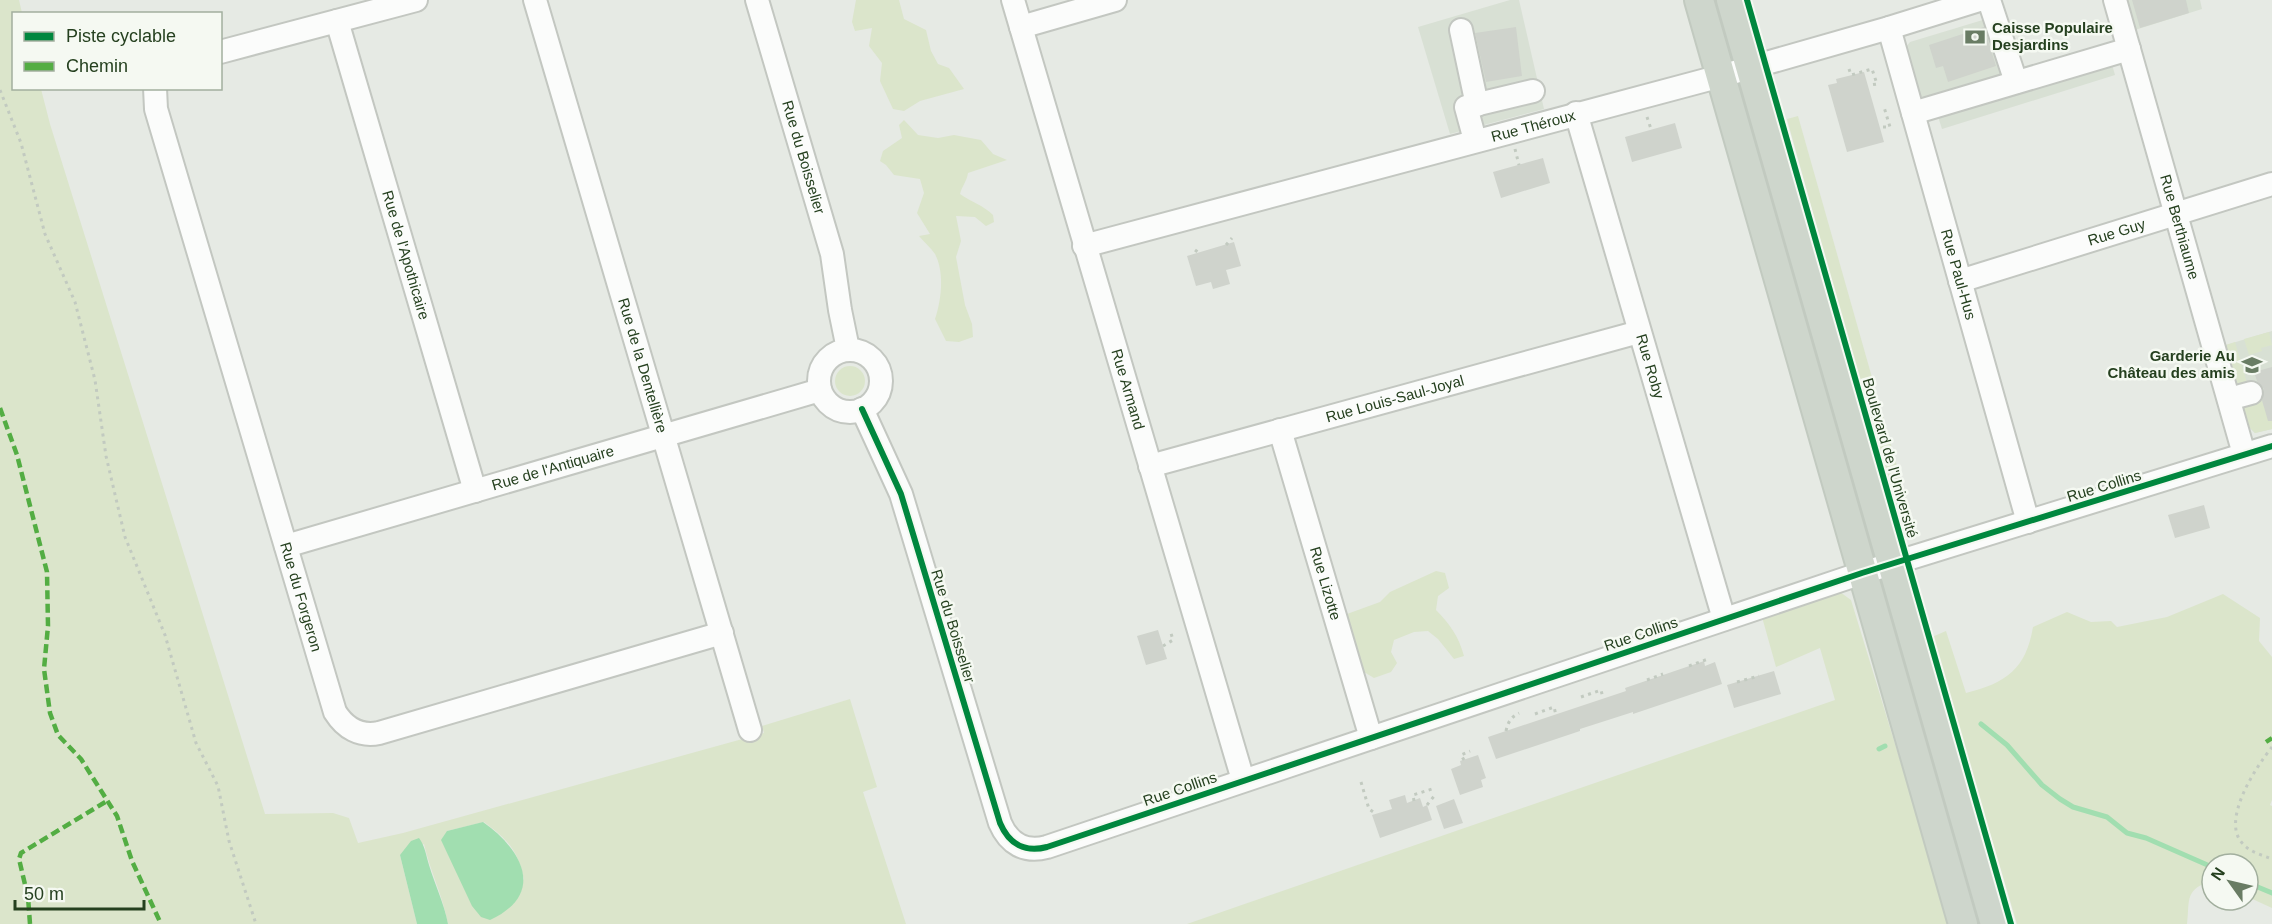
<svg xmlns="http://www.w3.org/2000/svg" width="2272" height="924" font-family="Arial,sans-serif">
<rect width="100%" height="100%" fill="#e6eae4"/>
<g fill="#d8e0d4">
<polygon points="1510,0 1519,0 1544,109 1450,134 1418,27"/>
<polygon points="2127,0 2200,0 2202,9 2135,30"/>
<polygon points="1986,19 2004,75 2107,47 2115,75 1942,129 1935,107 1919,94 1907,57 1906,47 1910,42"/>
<polygon points="2272,331 2272,429 2255,433 2249,427 2226,345"/>
</g>
<g fill="#dbe5cb" fill-rule="evenodd">
<path d="M0,0H19L22,13L14,14V88L41,89L50,124L265,814L333,813L349,818L358,843L403,833L764,733L762,726L850,699L877,787L863,792L906,924H448C443,896 430,871 424,844L400,855L417,924H0ZM484,822C508,840 518,850 524,880L447,831Z"/>
<polygon points="856,0 899,0 904,19 926,30 931,51 938,64 949,68 964,89 920,101 904,111 893,109 880,81 882,63 869,46 872,28 855,31 852,22"/>
<polygon points="1798,116 1905,494 1908,506 1903,512 1895,509 1787,119"/>
<path d="M904,120L918,135L938,138L954,135L981,140L993,154L1007,160L968,173C967,181 962,186 960,194C971,202 983,205 993,215L994,222L986,226L975,217L956,216L961,241L956,257L965,305L972,324L973,337L959,342L946,341L935,319C941,301 945,273 935,254C931,248 924,242 919,236L930,234L917,213L924,193L920,179L894,175L886,165L880,161L883,151L902,138L899,125Z"/>
<polygon points="2269,332 2272,345 2261,348 2262,351 2249,355 2244,339"/>
<polygon points="2235,342 2247,383 2237,384 2226,345"/>
<circle cx="850" cy="381" r="15"/>
<polygon points="2262,401 2264,407 2272,404 2272,429 2255,433 2249,427 2243,405"/>
<path d="M1436,571L1445,573L1449,588L1438,596L1436,610C1450,624 1459,637 1464,656L1454,659L1438,639L1428,631L1414,632L1394,640L1391,652L1397,663L1391,672L1374,678L1364,672L1347,614L1380,602L1390,592Z"/>
<polygon points="1840,592 1851,600 1950,924 1187,924 1835,700 1820,648 1776,667 1762,617"/>
<path d="M2223,594L2260,618L2259,641L2272,657V800L2270,805L2272,806V908L2248,897V864H2212V884L2208,882C2184,891 2190,902 2187,924H2017L1932,637L1946,631L1966,693C2006,683 2026,669 2033,627L2067,612L2091,622L2111,621L2117,627L2167,617Z"/>
<polygon points="1931,753 1984,924 1975,924 1925,755"/>
</g>
<g fill="#a1deb0">
<path d="M483,822C523,850 546,894 490,920L481,917L472,906L441,840L447,831Z"/>
<path d="M419,838C425,846 426,855 429,865C435,885 444,903 448,924H417L400,855L411,841Z"/>
</g>
<g fill="none" stroke-linecap="round" stroke-linejoin="round">
<g stroke="#a1deb0" stroke-width="5">
<polyline points="1981,724 2007,745 2042,785 2060,799 2073,807 2107,817 2127,833 2146,838 2212,867"/>
<polyline points="1879,749 1885,746"/>
<polyline points="2248,883 2272,893"/>
</g>
</g>
<g fill="#cfd3cc">
<polygon points="2132,0 2186,0 2189,13 2140,28"/>
<polygon points="1516,27 1522,76 1486,82 1475,33"/>
<polygon points="1984,27 1996,66 1948,82 1943,66 1936,68 1929,45"/>
<polygon points="1864,72 1884,142 1847,152 1828,85 1837,83 1836,79"/>
<polygon points="1675,123 1682,148 1632,162 1625,137"/>
<polygon points="1543,158 1550,183 1501,198 1493,172"/>
<polygon points="1234,242 1241,266 1226,270 1230,284 1213,289 1211,282 1196,286 1187,256"/>
<polygon points="2272,367 2272,421 2268,421 2262,400 2264,389 2257,381 2254,372"/>
<polygon points="2204,505 2210,528 2175,538 2168,515"/>
<polygon points="1158,630 1167,659 1146,665 1137,636"/>
<polygon points="1704,661 1705,666 1715,662 1722,684 1633,714 1633,712 1580,729 1580,731 1496,759 1488,737 1626,691 1625,688"/>
<polygon points="1774,671 1781,694 1734,708 1727,685"/>
<polygon points="1478,755 1486,778 1481,780 1483,787 1460,795 1451,769 1461,765 1460,761"/>
<polygon points="1405,795 1407,803 1420,798 1423,807 1427,805 1432,820 1380,838 1372,815 1392,809 1389,800"/>
<polygon points="1454,799 1463,823 1444,829 1436,806"/>
</g>
<g fill="none" stroke-linecap="round" stroke-linejoin="round">
<g stroke="#c3c7c1" stroke-width="26">
<g id="minor">
<path id="s1" d="M535,0L750,730"/>
<path id="s2" d="M757,0L832,254L840,310L848,349"/>
<path id="s3" d="M1013,0L1243,780"/>
<polyline points="1989,0 2016,82"/>
<path id="s4" d="M2115,0L2244,454"/>
<path id="s5" d="M337,21L475,491"/>
<polyline points="1021,27 1115,0"/>
<path id="s6" d="M1889,28L2028,522"/>
<polyline points="1461,30 1477,105"/>
<polyline points="220,52 416,0"/>
<path id="s7" d="M155,88L156,109L335,712C345,728 360,737 379,733L722,633"/>
<path id="s8" d="M1576,113L1724,619"/>
<polyline points="1913,113 2129,49"/>
<polyline points="1475,140 1466,107 1533,91"/>
<path id="s9" d="M1084,246L1721,76L1889,28L1979,0"/>
<path id="s10" d="M1960,281L2272,184"/>
<circle cx="850" cy="381" r="31"/>
<polyline points="2229,399 2251,393"/>
<path d="M862,409L901,494L1000,823C1009,844 1025,853 1047,847L1862,573L2272,446"/>
<path id="s11" d="M1280,430L1371,738"/>
<path id="s12" d="M1150,466L1639,332"/>
<path id="s13" d="M286,546L820,390"/>
</g>
</g>
<g stroke="#c2cac0" stroke-width="32">
<g id="major">
<polyline points="1699,0 1963,924"/>
<polyline points="1731,0 1995,924"/>
</g>
</g>
<g stroke="#c2cac0" stroke-width="3" stroke-dasharray="3 4.5" stroke-linecap="butt">
<polyline points="1849,69 1851,75 1872,69 1877,84 1870,85"/>
<polyline points="0,90 21,143 45,234 75,302 95,380 106,456 125,537 165,635 196,743 218,786 229,841 256,924"/>
<polyline points="1647,117 1651,129"/>
<polyline points="1883,127 1890,127 1884,107"/>
<polyline points="1515,149 1519,165"/>
<polyline points="1226,245 1232,238"/>
<polyline points="1195,250 1199,253"/>
<polyline points="1163,646 1173,640 1170,630"/>
<polyline points="1689,666 1708,659"/>
<polyline points="1647,680 1663,674"/>
<polyline points="1737,682 1759,676"/>
<polyline points="1581,697 1601,690 1603,698"/>
<polyline points="1535,714 1554,707 1556,715"/>
<path d="M1506,731C1508,722 1511,717 1519,713"/>
<path d="M2272,747C2256,767 2220,821 2243,844C2250,852 2262,855 2272,859"/>
<polyline points="1464,760 1461,755 1470,751"/>
<polyline points="1361,782 1369,809 1376,814"/>
<polyline points="1414,801 1413,795 1432,789"/>
<polyline points="1427,805 1435,795"/>
</g>
<use href="#minor" stroke="#fbfcfb" stroke-width="22"/>
<use href="#major" stroke="#ced6cc" stroke-width="28"/>
<g stroke="#53ad43" stroke-width="4.5" stroke-dasharray="9 4.5" stroke-linecap="butt">
<polyline points="0,408 17,455 47,572 48,626 44,669 50,713 58,735 81,759 117,816 132,861 161,924"/>
<polyline points="2266,742 2272,738"/>
<polyline points="30,924 28,897 19,859 21,853 107,801"/>
</g>
<g stroke="#f5f9f2" stroke-width="10">
<g id="cycleway">
<polyline points="1747,0 2011,924"/>
<path d="M862,409L901,494L1000,823C1009,844 1025,853 1047,847L1862,573L2272,446"/>
</g>
</g>
<use href="#cycleway" stroke="#00873e" stroke-width="6"/>
</g>
<defs>
<g id="bank-bare" transform="scale(1.62)"><path d="M-6-4H6V4H-6ZM0-2.3a2.3 2.3 0 1 0 0 4.6a2.3 2.3 0 1 0 0-4.6Z" fill="#697c64" stroke="#f5f9f2" stroke-width="2.5" paint-order="stroke"/></g>
<g id="school-bare" transform="scale(1.62)"><path d="M0-5L7-2L0 1L-7-2ZM-4 1L0 2.5L4 1V4Q0 6-4 4Z" fill="#697c64" stroke="#f5f9f2" stroke-width="2.5" paint-order="stroke"/></g>
</defs>
<g fill-rule="evenodd">
<use href="#bank-bare" x="1975" y="37"/>
<use href="#school-bare" x="2252" y="365"/>
</g>
<g text-anchor="middle" stroke-width="5" stroke-linejoin="round" paint-order="stroke">
<g font-size="15" font-weight="bold" fill="#25401f" stroke="#f5f9f2" text-anchor="start">
<text x="1992" y="33">Caisse Populaire<tspan x="1992" dy="17">Desjardins</tspan></text>
<text x="2235" y="361" text-anchor="end">Garderie Au<tspan x="2235" dy="17">Château des amis</tspan></text>
</g>
<g font-size="15" fill="#25401f" stroke="#f5f9f2">
<text dy="5" stroke="none"><textPath href="#s9" startOffset="465">Rue Théroux</textPath></text>
<text dy="5" stroke="none"><textPath href="#s2" startOffset="164">Rue du Boisselier</textPath></text>
<text dy="5" stroke="none"><textPath href="#s4" startOffset="236">Rue Berthiaume</textPath></text>
<text dy="5" stroke="none"><textPath href="#s10" startOffset="164">Rue Guy</textPath></text>
<text dy="5" stroke="none"><textPath href="#s5" startOffset="244">Rue de l'Apothicaire</textPath></text>
<text dy="5" stroke="none"><textPath href="#s6" startOffset="256">Rue Paul-Hus</textPath></text>
<text dy="5" stroke="none"><textPath href="#s1" startOffset="381">Rue de la Dentellière</textPath></text>
<text dy="5" stroke="none"><textPath href="#s8" startOffset="264">Rue Roby</textPath></text>
<text dy="5" stroke="none"><textPath href="#s3" startOffset="406">Rue Armand</textPath></text>
<text dy="5" stroke="none"><textPath href="#s12" startOffset="254">Rue Louis-Saul-Joyal</textPath></text>
<text transform="translate(1890 458) rotate(74)" y="5">Boulevard de l'Université</text>
<text dy="5" stroke="none"><textPath href="#s13" startOffset="278">Rue de l'Antiquaire</textPath></text>
<text transform="translate(2104 486) rotate(-17)" y="5">Rue Collins</text>
<text dy="5" stroke="none"><textPath href="#s11" startOffset="160">Rue Lizotte</textPath></text>
<text dy="5" stroke="none"><textPath href="#s7" startOffset="530">Rue du Forgeron</textPath></text>
<text transform="translate(953 626) rotate(73)" y="5">Rue du Boisselier</text>
<text transform="translate(1641 634) rotate(-19)" y="5">Rue Collins</text>
<text transform="translate(1180 789) rotate(-19)" y="5">Rue Collins</text>
</g>
</g>
<rect x="12" y="12" width="210" height="78" fill="#f5f9f2" stroke="#a2af9e" stroke-width="1.5"/>
<rect x="24" y="32" width="30" height="9" fill="#00873e" stroke="#a2af9e" stroke-width="1.5"/>
<text x="66" y="42" font-size="18" fill="#25401f">Piste cyclable</text>
<rect x="24" y="62" width="30" height="9" fill="#53ad43" stroke="#a2af9e" stroke-width="1.5"/>
<text x="66" y="72" font-size="18" fill="#25401f">Chemin</text>
<g transform="translate(2230 882) rotate(304)"><circle r="28" fill="#f5f9f2" stroke="#a2af9e" stroke-width="1.5"/>
<path d="M0-4.5L10 22L0 15L-10 22Z" fill="#697c64"/>
<text y="-9" font-size="16" font-weight="bold" text-anchor="middle" fill="#25401f">N</text>
</g>
<path d="M15 900v9h129v-9" fill="none" stroke="#25401f" stroke-width="3"/>
<text x="24" y="900" font-size="18" fill="#25401f" stroke="#f5f9f2" stroke-width="4.5" paint-order="stroke">50 m</text>
</svg>
